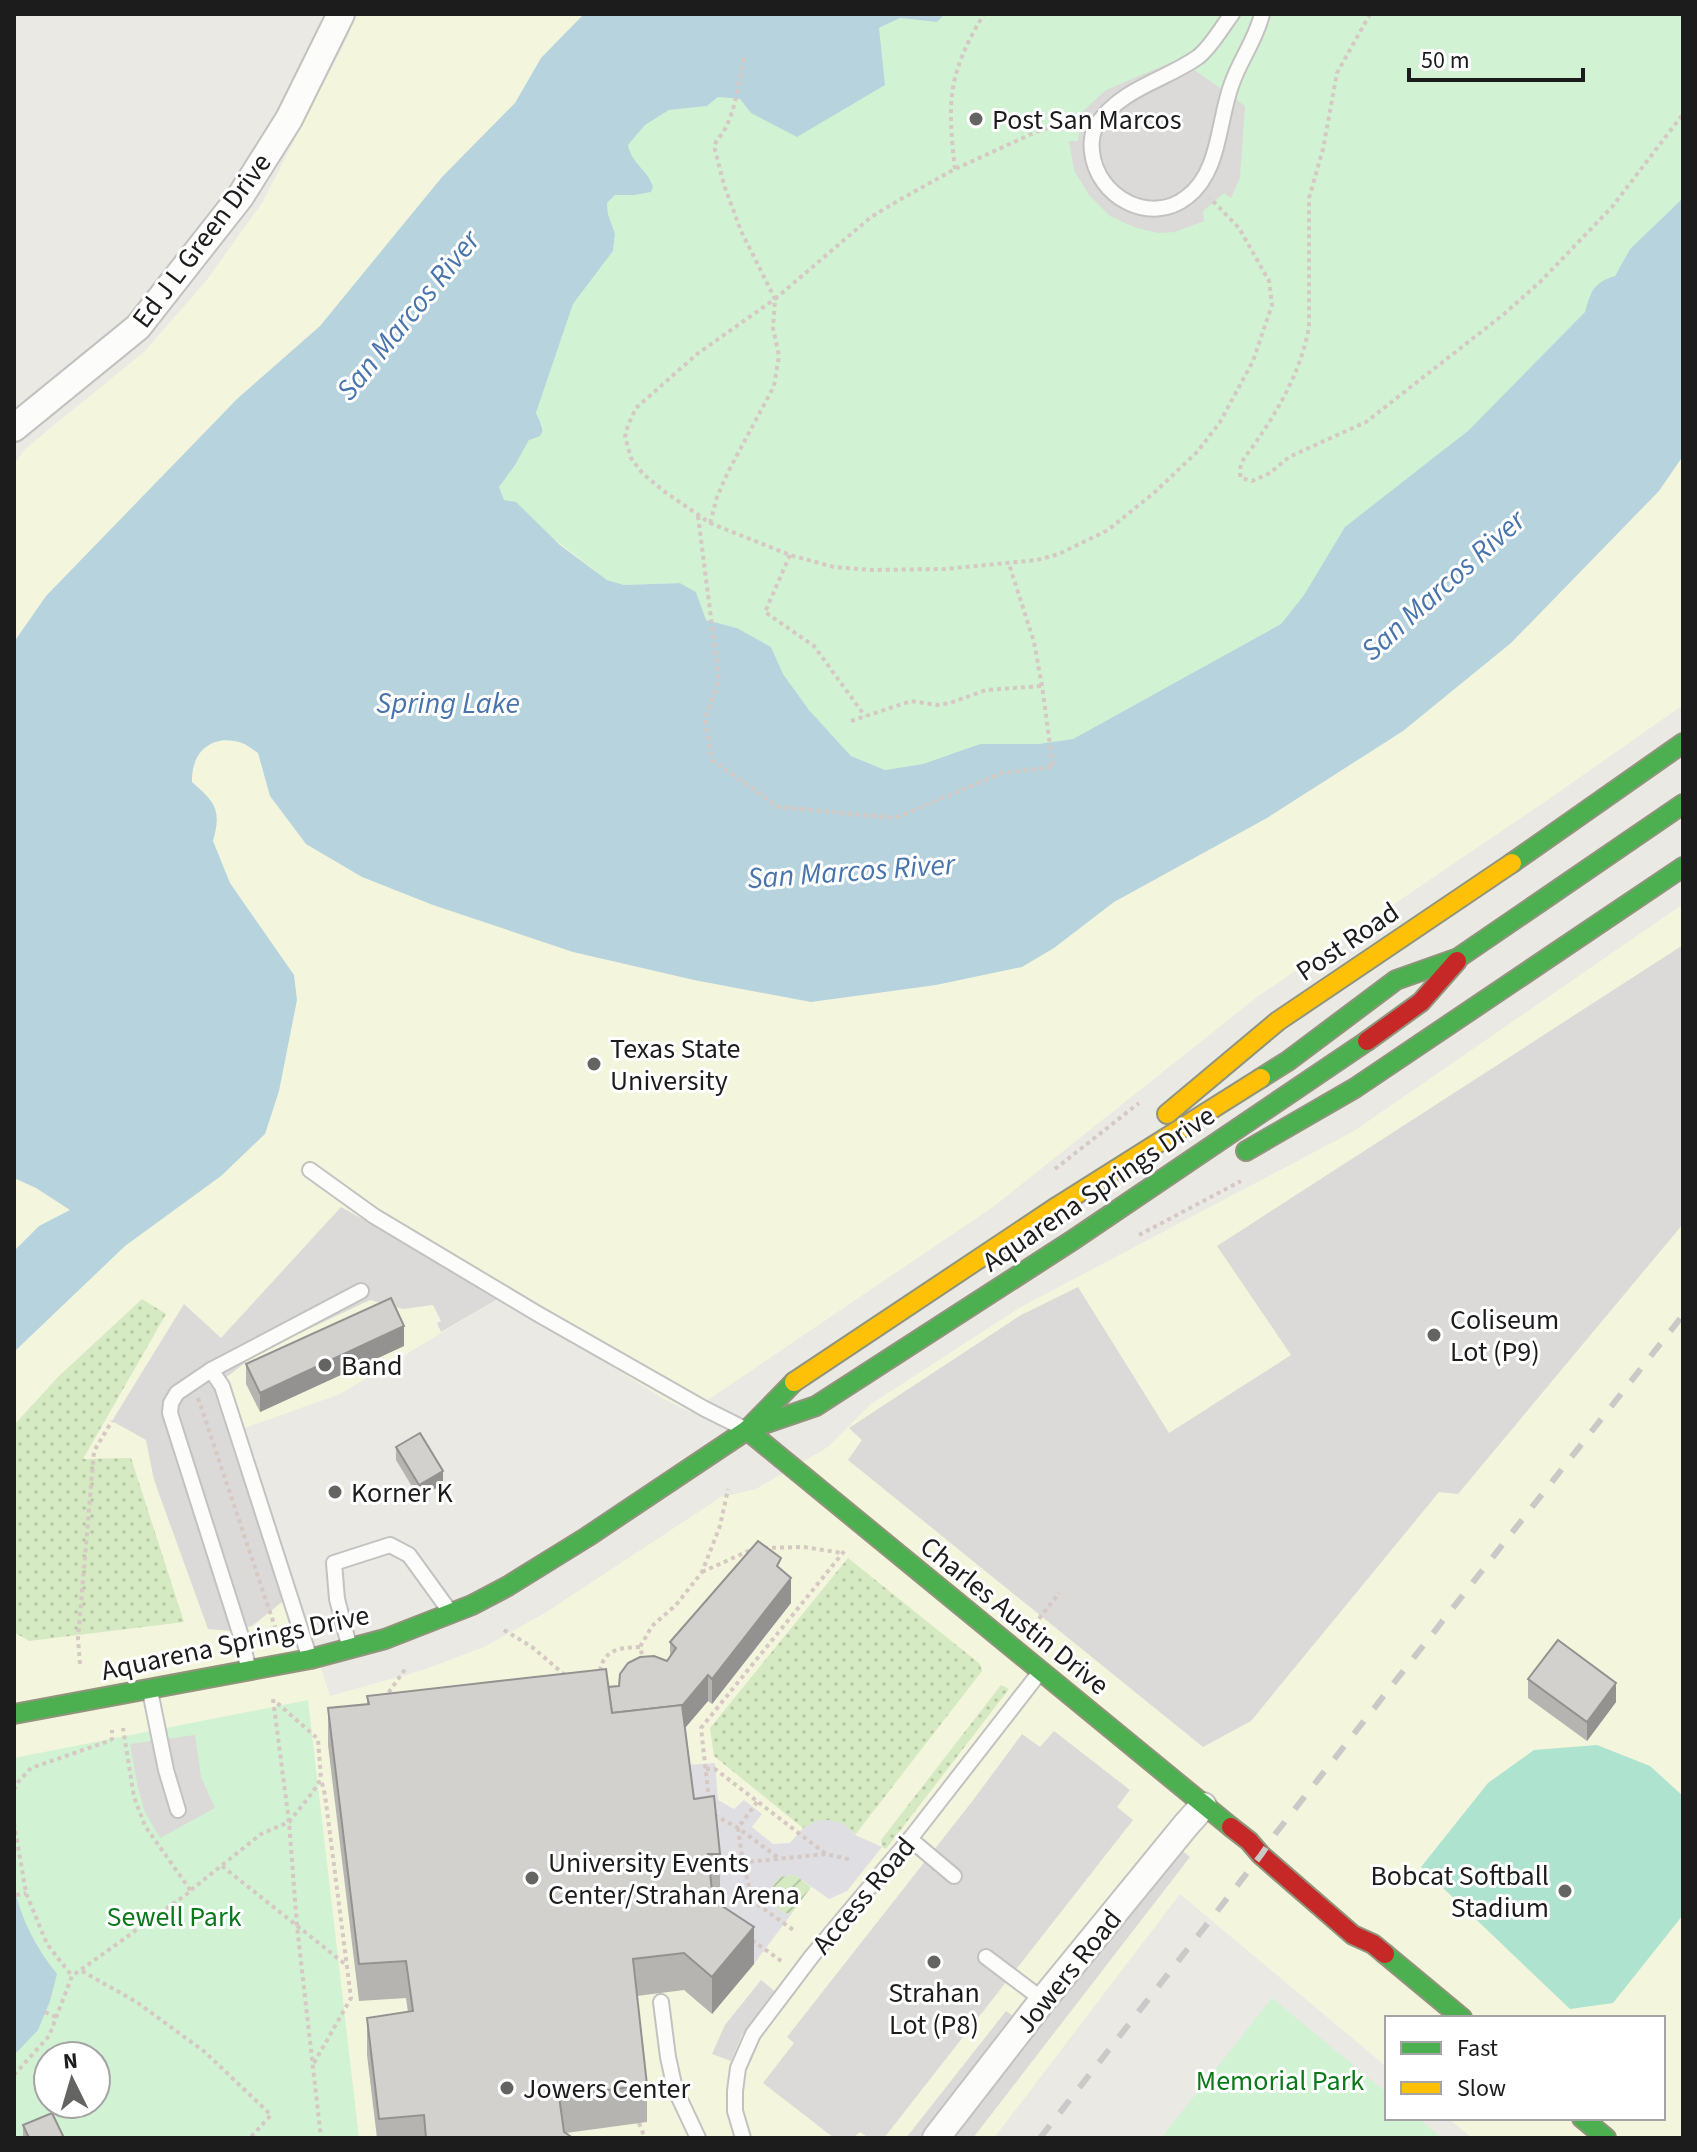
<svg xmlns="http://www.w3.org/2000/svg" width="1697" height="2152" font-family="'Source Sans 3',sans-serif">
<defs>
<pattern id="grass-dots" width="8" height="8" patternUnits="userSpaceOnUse" patternTransform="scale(2)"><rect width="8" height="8" fill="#d5e9c2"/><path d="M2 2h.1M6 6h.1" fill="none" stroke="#b6c7a6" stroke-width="1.8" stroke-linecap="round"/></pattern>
<pattern id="garden-furrows" width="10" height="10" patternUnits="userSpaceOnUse" patternTransform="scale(2)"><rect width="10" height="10" fill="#d5e9c2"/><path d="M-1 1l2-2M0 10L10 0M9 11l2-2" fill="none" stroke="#b6c7a6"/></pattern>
</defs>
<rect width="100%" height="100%" fill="#eae9e4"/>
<path fill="#f4f5dd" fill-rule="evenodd" d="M356,14H1683V705L1549,799L1257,997L993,1207L690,1412L664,1399L501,1297L340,1394L245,1428L330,1696L423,1670L484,1647L545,1613L721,1497L756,1489L828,1447L871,1404L1019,1308L1354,1131L1683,904V2138H1472L1448,2118H1663V2018H1387V2067L1180,1894L994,2138H14V464L26,448L145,351L206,281L262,203L348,36ZM48,2056H96V2104H48Z"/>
<g fill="url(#grass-dots)">
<polygon points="142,1299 166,1314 83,1459 131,1458 184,1622 29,1641 14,1632 14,1425 58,1377"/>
<polygon points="848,1558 980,1664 982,1671 855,1835 844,1824 816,1821 803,1828 714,1756 710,1728"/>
<polygon points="1001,1685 1009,1689 886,1849 882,1847 881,1840"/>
</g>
<g fill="#d1f2d3" fill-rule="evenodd">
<polygon points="945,14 1683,14 1683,198 1630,249 1615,276 1590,295 1585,312 1548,352 1469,430 1447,447 1304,595 1281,624 1073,739 1038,744 980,744 923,764 885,770 851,756 809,710 783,674 771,647 737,628 706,620 696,592 680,583 624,585 607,580 504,500 499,487 515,465 529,440 536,439 543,427 536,413 573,304 613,251 615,234 608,214 607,203 615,195 635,195 651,192 653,188 630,157 628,145 645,125 669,110 707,106 718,97 740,99 751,113 879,28 900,18 937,22"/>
<path d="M308,1700L359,2138H14V1758ZM48,2056H96V2104H48Z"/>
<polygon points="1272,1998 1387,2093 1387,2118 1418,2118 1442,2138 1161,2138"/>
</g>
<polygon fill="url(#garden-furrows)" points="795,1875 811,1887 792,1913 784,1913 764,1897 781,1876"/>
<polygon fill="#aee3cf" points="1597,1745 1650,1766 1683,1796 1683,1915 1613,2003 1570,2009 1421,1867 1488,1783 1534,1750"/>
<g fill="#dbdad8">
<polygon points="1179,59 1245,106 1240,178 1231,198 1224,193 1203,211 1204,221 1175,232 1158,233 1134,227 1110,216 1089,195 1074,170 1069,141 1078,141 1083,111 1106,90"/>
<polygon points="1683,945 1683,1224 1458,1494 1439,1492 1251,1721 1203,1747 848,1460 862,1440 849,1428 1021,1315 1078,1287 1169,1433 1291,1355 1217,1246"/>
<polygon points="341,1207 501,1297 441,1332 437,1323 441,1321 433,1305 403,1309 370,1300 258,1353 224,1379 293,1593 252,1626 231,1631 208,1629 154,1480 146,1440 112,1421 184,1304 221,1338"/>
<polygon points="1054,1731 1130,1790 1117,1807 1133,1820 884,2138 869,2138 860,2132 853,2138 834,2138 763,2083 794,2043 787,2037 974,1799 1022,1734 1040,1747"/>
<polygon points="195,1735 201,1777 215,1808 160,1838 145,1812 138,1788 130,1744"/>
<polygon points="1177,1846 1190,1857 973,2138 906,2138 1006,2011 1031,2028"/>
<polygon points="761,1980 777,1993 742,2035 731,2061 712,2054 725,2025"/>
</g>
<polygon fill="#dfdee3" points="715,1763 718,1800 734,1809 744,1800 762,1814 752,1827 773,1844 790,1843 803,1828 816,1821 829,1820 844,1824 855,1835 882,1847 847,1891 829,1899 795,1875 780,1877 764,1897 784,1913 792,1913 754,1964 713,1937 708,1891 720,1890 694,1836 685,1765"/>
<g fill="#b7d4de">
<path d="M584,14H945L937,22L900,18L879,28L885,85L797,137L751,113L740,99L718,97L707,106L669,110L645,125L628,145C631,163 648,170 653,187L651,192L635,195H615L607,203L608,214L615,234L613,251L573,304L536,413C542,426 549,436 529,440L515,465L499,487L504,500L516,502L560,545L607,580L624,585L680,583L696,592L706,620L737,628L771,647L783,674L809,710L851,756L885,770L923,764L980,744H1038L1073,739L1281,624L1304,595L1345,527L1469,430L1585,312C1591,291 1593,283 1615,276L1630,249L1683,198V456L1659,491L1511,643L1403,731L1267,818L1114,902L1054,948L1022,967L936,985L811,1002L694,980L573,952L433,905L362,877L306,844L270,796L258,753C253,750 248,745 242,743C212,733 191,752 192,782C215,802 222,810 213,841L230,883L294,975L297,1000L279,1091L265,1134L221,1176L125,1246L14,1352V1251L39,1226L70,1210L36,1188L14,1178V642L46,596L238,398L320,326L442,177L515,103L541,58Z"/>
<path d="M14,1887C21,1919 36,1948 57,1974L50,2001L38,2030L14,2055Z"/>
</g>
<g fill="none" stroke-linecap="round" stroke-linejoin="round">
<g stroke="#c3c2c0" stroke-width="18">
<g id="lane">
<path d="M1232,14C1222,27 1211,47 1198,57C1164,81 1124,87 1098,123C1092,131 1091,143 1092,152C1097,197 1150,226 1187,197C1220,172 1218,122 1231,86C1239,61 1256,40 1262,14"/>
<polyline points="310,1170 374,1216 538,1314 705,1409 743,1428"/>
<polyline points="211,1370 222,1386 309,1656"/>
<polyline points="350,1649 337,1599 334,1563 390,1545 409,1555 451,1613"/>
<polyline points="249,1671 240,1633 170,1413 171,1403 177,1393 211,1370 361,1291"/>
<polyline points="150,1691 166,1770 178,1810"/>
<polyline points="910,1839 954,1876"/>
<polyline points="986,1957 1043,2000"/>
<polyline points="661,2002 668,2057 675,2089 698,2138"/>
<polyline points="743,2138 735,2111 735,2091 738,2068 753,2034 812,1956 910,1839 1040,1672"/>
</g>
</g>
<g stroke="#c3c2c0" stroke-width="30">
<g id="street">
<polyline points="14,428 138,327 240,197 289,119 341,14"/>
<polyline points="936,2138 1043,2000 1186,1825 1203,1806"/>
</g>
</g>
<g stroke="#90947c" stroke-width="22">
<g id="fast">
<polyline points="1512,863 1683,743"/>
<polyline points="1261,1078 1288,1061 1396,980 1458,958 1683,804"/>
<polyline points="1246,1151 1355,1088 1683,867"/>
<polyline points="755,1427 816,1406 1073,1240 1367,1041"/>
<polyline points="747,1430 1231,1827"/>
<polyline points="14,1714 310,1659 385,1639 472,1605 508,1586 587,1537 747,1430 794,1382"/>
<polyline points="1385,1954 1462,2018"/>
<polyline points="1582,2118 1606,2138"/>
</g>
</g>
<g stroke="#90947c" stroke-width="22">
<g id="slow">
<polyline points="1167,1114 1278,1021 1512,863"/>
<polyline points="794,1382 1058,1206 1261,1078"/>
</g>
</g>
<g stroke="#90947c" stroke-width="22">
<g id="jam">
<polyline points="1367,1041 1421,1002 1457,961"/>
<polyline points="1231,1827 1249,1841 1261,1855 1353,1935 1373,1944 1385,1954"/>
</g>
</g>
<g stroke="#d6c8c3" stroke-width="4" stroke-dasharray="4 4" stroke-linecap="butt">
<path d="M1370,14L1337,73L1323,149L1309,198V326C1302,369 1279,409 1254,445C1246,456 1237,464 1241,478L1252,481L1270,473L1289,457L1366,422L1504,314L1540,282L1612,207L1683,114"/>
<path d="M744,58C739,81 736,108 725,129C721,136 717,139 714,146L724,185L741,231L775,299L697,354L636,408L628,425L625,437L631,458L643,474L665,492L710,523L790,555L834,567L871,570L945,569L1037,560L1059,554L1108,530L1155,492L1198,451L1220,422L1253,361L1272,305L1269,281L1239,228L1210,198"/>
<path d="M955,169C947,101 948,73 984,14"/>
<polyline points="698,516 719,681 705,719 712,760 778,807 895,818 1002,773 1053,767 1042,686 1034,642 1009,564"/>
<polyline points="710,523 717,497 728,472 774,386 779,356 773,328 775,299 871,217 901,199 955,169 1036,132 1062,123 1076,125"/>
<polyline points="790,555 765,612 814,646 865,716"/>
<polyline points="851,721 911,701 937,705 950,703 986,690 1042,686"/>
<polyline points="1055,1169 1139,1103"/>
<polyline points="1139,1235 1241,1181"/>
<polyline points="198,1398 275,1627"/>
<polyline points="764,1548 804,1547 842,1553"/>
<polyline points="702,1572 755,1548"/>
<polyline points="1034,1625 1059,1593"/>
<polyline points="504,1630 532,1647 566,1676"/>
<polyline points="644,1662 640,1647 652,1626 676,1605 702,1572 720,1526 728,1489"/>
<polyline points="80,1664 78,1639 94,1451 112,1421"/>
<path d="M600,1671C604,1649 619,1648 640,1647"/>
<polyline points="273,1699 289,1822 297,1926 321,2138"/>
<polyline points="384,1699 406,1668"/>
<polyline points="706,1769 715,1769 826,1854"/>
<polyline points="14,1790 18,1782 31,1768 109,1741 112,1739 112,1730"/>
<polyline points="709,1800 701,1728 846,1549"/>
<polyline points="757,1802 738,1828 743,1863 753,1901 796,1932"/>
<polyline points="714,1815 738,1828 780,1859"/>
<polyline points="14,1823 26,1893 47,1944 72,1976"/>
<polyline points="718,1865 826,1854 852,1860"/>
<polyline points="222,1866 345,1964"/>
<polyline points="191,1890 261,1834 289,1822 312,1793 321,1779 318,1739 275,1701"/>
<polyline points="16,1895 26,1893"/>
<polyline points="752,1940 784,1963"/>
<polyline points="82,1971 138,2003 205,2052 271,2115 250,2138"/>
<polyline points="45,2012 56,2017"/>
<polyline points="314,2063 351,1998 325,1795 321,1779"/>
<polyline points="14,2075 49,2036 72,1976 191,1891 145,1826 134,1797 123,1728"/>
<polyline points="639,2123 645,2138"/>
</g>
<use href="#lane" stroke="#fcfcfb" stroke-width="14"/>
<use href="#street" stroke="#fcfcfb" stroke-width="26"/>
<use href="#fast" stroke="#4caf50" stroke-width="18"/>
<use href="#slow" stroke="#ffc107" stroke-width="18"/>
<use href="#jam" stroke="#c62828" stroke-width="18"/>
<polyline stroke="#c9c9c8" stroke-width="6" stroke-dasharray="16 16" stroke-linecap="butt" points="1040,2138 1261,1855 1276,1833 1683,1315"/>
</g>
<g fill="#b5b4b0">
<polygon points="404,1346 260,1412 246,1384 246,1364"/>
<polygon points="396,1447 443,1484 419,1498 396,1460"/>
<polygon points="781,1569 791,1603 712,1704 708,1701 685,1728 694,1799 720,1854 720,1891 712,1891 713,1900 754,1964 712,2014 684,1990 637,1996 647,2085 647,2122 566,2133 573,2138 377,2138 367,2055 367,2018 408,2012 406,1998 359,2001 328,1745 328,1708 367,1704 367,1696 619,1686 667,1661 670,1656 670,1642"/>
<polygon points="1528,1679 1616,1702 1587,1741 1528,1698"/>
<polygon points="23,2125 64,2138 23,2138"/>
</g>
<g fill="#939290">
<polygon points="404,1326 404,1346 260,1412 260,1393"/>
<polygon points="443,1471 443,1484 419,1498 419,1485"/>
<polygon points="791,1578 791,1603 712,1704 712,1679"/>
<polygon points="708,1675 708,1701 673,1742 673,1717"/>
<polygon points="1616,1683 1616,1702 1587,1741 1587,1722"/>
<polygon points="754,1927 754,1964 712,2014 712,1977"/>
</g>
<g fill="#d2d1cd" stroke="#939290" stroke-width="2">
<polygon points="391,1298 404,1326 260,1393 246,1364"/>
<polygon points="420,1433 443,1471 419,1485 396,1447"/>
<polygon points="758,1541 781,1558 777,1566 791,1578 712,1679 708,1675 682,1706 682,1705 612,1713 608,1687 619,1686 620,1674 628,1663 640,1657 654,1656 667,1661 676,1648 670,1642"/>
<polygon points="1558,1640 1616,1683 1587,1722 1528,1679"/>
<polygon points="606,1669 612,1713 682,1705 694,1799 714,1796 720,1854 708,1854 713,1900 754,1927 712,1977 684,1953 633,1959 647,2085 559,2096 564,2132 573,2138 426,2138 424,2115 379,2119 367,2018 413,2011 406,1961 359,1964 328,1708 369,1704 367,1696"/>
<polygon points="52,2113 64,2138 29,2138 23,2125"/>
</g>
<g fill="#646462" stroke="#fff" stroke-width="3">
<circle cx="976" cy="119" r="8"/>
<circle cx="594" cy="1064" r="8"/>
<circle cx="1434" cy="1335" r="8"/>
<circle cx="325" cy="1365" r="8"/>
<circle cx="335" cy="1492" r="8"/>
<circle cx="532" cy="1878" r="8"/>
<circle cx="1565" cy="1891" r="8"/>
<circle cx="934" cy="1962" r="8"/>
<circle cx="507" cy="2088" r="8"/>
</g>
<g text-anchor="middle" stroke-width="6" stroke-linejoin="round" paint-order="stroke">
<g font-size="28" fill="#1c1c1c" stroke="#fff" text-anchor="start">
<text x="992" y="129">Post San Marcos</text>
<text x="610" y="1058">Texas State<tspan x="610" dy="32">University</tspan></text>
<text x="1450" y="1329">Coliseum<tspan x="1450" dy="32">Lot (P9)</tspan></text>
<text x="341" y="1375">Band</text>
<text x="351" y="1502">Korner K</text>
<text x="548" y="1872">University Events<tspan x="548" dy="32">Center/Strahan Arena</tspan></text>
<text x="1549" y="1885" text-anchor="end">Bobcat Softball<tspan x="1549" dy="32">Stadium</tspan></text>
<text x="934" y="2002" text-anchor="middle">Strahan<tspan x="934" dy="32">Lot (P8)</tspan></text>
<text x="523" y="2098">Jowers Center</text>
</g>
<g font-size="28" fill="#1c1c1c" stroke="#fff">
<text transform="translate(201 240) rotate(-53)" y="10">Ed J L Green Drive</text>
<text transform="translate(1347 941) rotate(-34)" y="10">Post Road</text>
<text transform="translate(1098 1188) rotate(-34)" y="10">Aquarena Springs Drive</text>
<text transform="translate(1015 1615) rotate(39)" y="10">Charles Austin Drive</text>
<text transform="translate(235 1642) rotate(-12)" y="10">Aquarena Springs Drive</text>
<text transform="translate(863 1895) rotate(-50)" y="10">Access Road</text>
<text transform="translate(1068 1971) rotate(-51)" y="10">Jowers Road</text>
</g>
<g font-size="28" fill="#0a791a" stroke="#fff">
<text x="174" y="1926">Sewell Park</text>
<text x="1280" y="2090">Memorial Park</text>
</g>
<g font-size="30" font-style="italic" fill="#4874ab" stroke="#fff">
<text transform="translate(408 315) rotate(-51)" y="10">San Marcos River</text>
<text transform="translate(1443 585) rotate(-42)" y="10">San Marcos River</text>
<text x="448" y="713">Spring Lake</text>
<text transform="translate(851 871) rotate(-4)" y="10">San Marcos River</text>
</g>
</g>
<rect width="1697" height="2152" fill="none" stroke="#1c1c1c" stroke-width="32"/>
<rect x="1385" y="2016" width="280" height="104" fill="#ffffff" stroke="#a4a4a4" stroke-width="2"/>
<rect x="1401" y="2042" width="40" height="12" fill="#4caf50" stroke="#a4a4a4" stroke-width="2"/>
<text x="1457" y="2056" font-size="24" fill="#1c1c1c">Fast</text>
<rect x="1401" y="2082" width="40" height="12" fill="#ffc107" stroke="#a4a4a4" stroke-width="2"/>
<text x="1457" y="2096" font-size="24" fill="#1c1c1c">Slow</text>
<g transform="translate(72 2080) rotate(355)"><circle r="38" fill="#ffffff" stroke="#a4a4a4" stroke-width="2"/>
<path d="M0-6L14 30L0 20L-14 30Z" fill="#646462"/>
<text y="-12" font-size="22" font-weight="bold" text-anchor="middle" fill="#1c1c1c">N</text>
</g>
<path d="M1409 68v12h174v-12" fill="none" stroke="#1c1c1c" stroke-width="4"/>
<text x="1421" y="68" font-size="24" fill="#1c1c1c" stroke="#ffffff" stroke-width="6" paint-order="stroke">50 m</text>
</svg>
